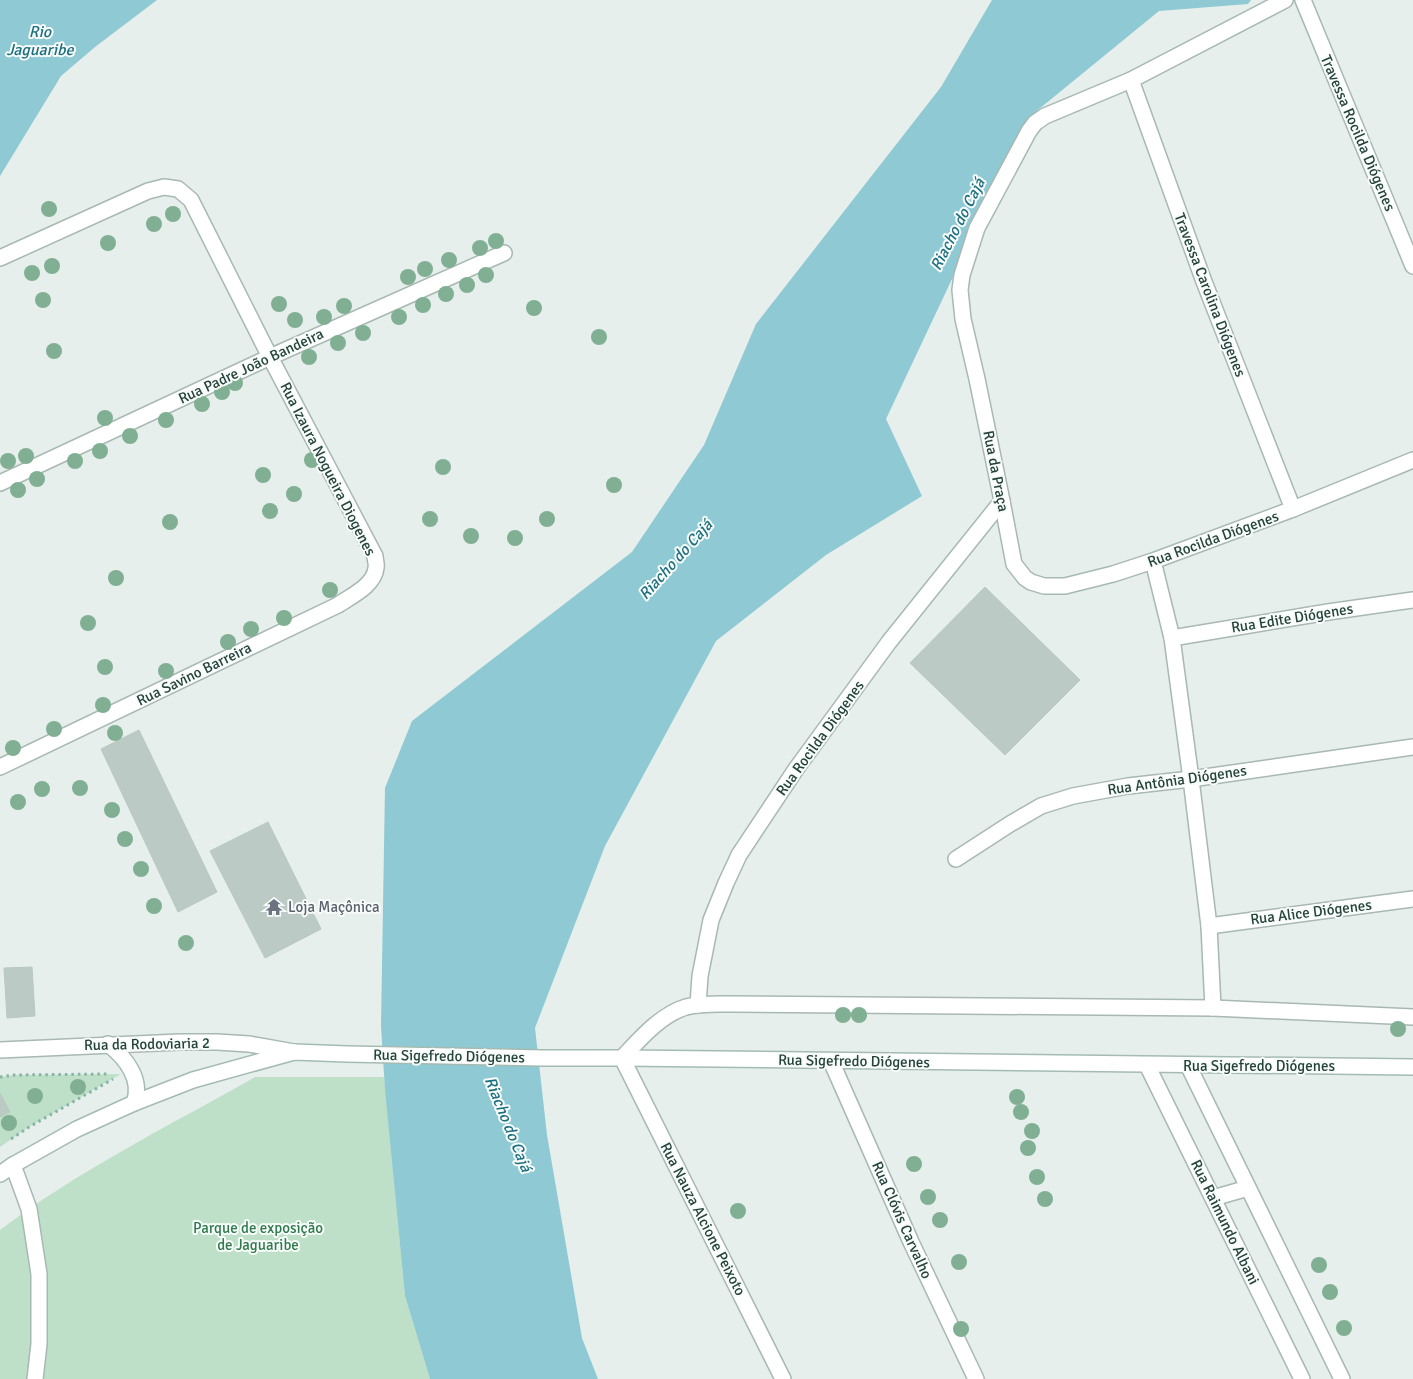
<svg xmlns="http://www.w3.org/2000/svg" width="1413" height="1379" font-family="Signika,sans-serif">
<rect width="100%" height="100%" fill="#e6efeb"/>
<g fill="#bfe0c8">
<polygon points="121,1074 29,1127 0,1147 0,1077 14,1075"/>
<path d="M255,1077H384L405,1296L430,1379H0V1230C79,1170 169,1126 255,1077Z"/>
</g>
<g fill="#8ec9d4">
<polygon points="0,0 157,0 95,47 61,76 0,176"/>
<polygon points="992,0 1251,0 1248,4 1159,11 1039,109 1020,131 975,220 952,279 886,419 922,496 826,555 716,641 605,846 535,1028 547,1135 582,1338 598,1379 430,1379 405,1296 385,1090 381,1026 385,788 412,721 632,552 704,445 756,324 941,87"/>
</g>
<g fill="#bbcac4" stroke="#b8c9c2">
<polygon points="985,587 1080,680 1005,755 910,663"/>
<polygon points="139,730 217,892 178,912 101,749"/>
<polygon points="268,822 321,929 265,958 210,851"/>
<polygon points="32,967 35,1016 7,1018 4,968"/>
<polygon points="0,1093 10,1112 0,1117"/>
</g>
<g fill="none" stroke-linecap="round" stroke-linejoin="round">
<g stroke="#a8b8b2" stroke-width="18">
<g id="minor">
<polyline points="1285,0 1131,80 1045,116 1035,123 1029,131 977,228 962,275 960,290 963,319 977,379 1002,501 1014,564 1025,578 1031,582 1044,586 1065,586 1113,574 1153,561 1293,509 1413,460"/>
<polyline points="1303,0 1413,266"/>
<polyline points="1131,80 1203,279 1293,509"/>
<path d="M0,258L148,191L164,187L178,189L191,200L270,357L375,556C375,560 377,564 376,568C374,586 351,596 338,605L0,767"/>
<polyline points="0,483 270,357 504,253"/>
<polyline points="1153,561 1172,638 1191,779 1209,926 1213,1008"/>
<polyline points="1172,638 1328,612 1413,600"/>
<polyline points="956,859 1010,824 1041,806 1073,796 1128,786 1191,779 1413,747"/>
<polyline points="1209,926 1413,899"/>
<polyline points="698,1005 700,976 711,920 726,883 739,855 796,769 889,642 1002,501"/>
<polyline points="831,1061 911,1242 976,1379"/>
<polyline points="13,1165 29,1209 39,1274 39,1344 35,1379"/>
<path d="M783,1379L622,1058C640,1039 660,1015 686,1007C701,1003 718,1004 733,1004L1213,1008L1413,1017"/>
</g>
</g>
<g stroke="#a8b8b2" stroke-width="18">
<g id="tertiary">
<polyline points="0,1050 180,1042 217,1042 249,1044 294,1052"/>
<polyline points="1147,1065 1302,1379"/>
<polyline points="1188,1065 1342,1379"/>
<polyline points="1213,1198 1248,1188"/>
</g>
</g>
<g stroke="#a4bbb3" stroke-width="18">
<g id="secondary">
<path d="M108,1044C126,1058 143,1080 134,1103"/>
<polyline points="0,1174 13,1165 77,1129 134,1103 193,1080 294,1052 347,1054 542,1058 622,1058 1413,1067"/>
</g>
</g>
<g stroke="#86b3a5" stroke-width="3" stroke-dasharray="2.5 4" stroke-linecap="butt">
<polyline points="0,1077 14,1075 109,1074"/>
<polyline points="11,1139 29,1127 113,1079"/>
</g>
<use href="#minor" stroke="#fff" stroke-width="15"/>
<use href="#tertiary" stroke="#fff" stroke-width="15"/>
<use href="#secondary" stroke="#fff" stroke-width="15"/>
</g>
<g fill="#80af93">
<circle cx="49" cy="209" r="8"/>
<circle cx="173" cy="214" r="8"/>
<circle cx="154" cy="224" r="8"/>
<circle cx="496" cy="241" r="8"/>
<circle cx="108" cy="243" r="8"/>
<circle cx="480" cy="248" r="8"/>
<circle cx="449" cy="260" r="8"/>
<circle cx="52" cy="266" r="8"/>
<circle cx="425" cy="269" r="8"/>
<circle cx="32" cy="273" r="8"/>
<circle cx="486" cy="275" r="8"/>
<circle cx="408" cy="277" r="8"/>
<circle cx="467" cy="285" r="8"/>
<circle cx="446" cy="294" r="8"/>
<circle cx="43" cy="300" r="8"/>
<circle cx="279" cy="304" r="8"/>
<circle cx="423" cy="305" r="8"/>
<circle cx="344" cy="306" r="8"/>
<circle cx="534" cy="308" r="8"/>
<circle cx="324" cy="317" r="8"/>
<circle cx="399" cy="317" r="8"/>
<circle cx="295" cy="320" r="8"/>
<circle cx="363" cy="333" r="8"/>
<circle cx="599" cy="337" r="8"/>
<circle cx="338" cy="343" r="8"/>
<circle cx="54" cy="351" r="8"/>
<circle cx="309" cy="357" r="8"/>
<circle cx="235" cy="383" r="8"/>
<circle cx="222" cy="392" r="8"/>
<circle cx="202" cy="404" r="8"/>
<circle cx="105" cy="418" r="8"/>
<circle cx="166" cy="420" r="8"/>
<circle cx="130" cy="436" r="8"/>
<circle cx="100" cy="451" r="8"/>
<circle cx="26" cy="456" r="8"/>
<circle cx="312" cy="460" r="8"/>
<circle cx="8" cy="461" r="8"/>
<circle cx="75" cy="461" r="8"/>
<circle cx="443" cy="467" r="8"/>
<circle cx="263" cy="475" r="8"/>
<circle cx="37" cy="479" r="8"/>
<circle cx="614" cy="485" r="8"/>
<circle cx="18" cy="490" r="8"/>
<circle cx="294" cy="494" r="8"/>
<circle cx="270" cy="511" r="8"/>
<circle cx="430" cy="519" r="8"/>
<circle cx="547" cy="519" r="8"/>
<circle cx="170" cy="522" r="8"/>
<circle cx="471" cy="536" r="8"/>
<circle cx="515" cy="538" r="8"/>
<circle cx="116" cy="578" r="8"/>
<circle cx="330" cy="590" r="8"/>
<circle cx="284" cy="618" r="8"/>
<circle cx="88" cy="623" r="8"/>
<circle cx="251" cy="629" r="8"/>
<circle cx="228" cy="642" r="8"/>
<circle cx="105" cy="667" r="8"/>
<circle cx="166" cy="671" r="8"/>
<circle cx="103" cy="705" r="8"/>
<circle cx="54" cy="729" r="8"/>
<circle cx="115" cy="733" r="8"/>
<circle cx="13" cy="748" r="8"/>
<circle cx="80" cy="788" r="8"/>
<circle cx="42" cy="789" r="8"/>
<circle cx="18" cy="802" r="8"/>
<circle cx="112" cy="810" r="8"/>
<circle cx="125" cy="839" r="8"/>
<circle cx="141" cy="869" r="8"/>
<circle cx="154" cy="906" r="8"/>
<circle cx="186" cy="943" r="8"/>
<circle cx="843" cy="1015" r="8"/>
<circle cx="859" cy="1015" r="8"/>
<circle cx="1398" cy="1029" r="8"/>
<circle cx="78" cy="1087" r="8"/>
<circle cx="35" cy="1096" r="8"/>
<circle cx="1017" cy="1097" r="8"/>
<circle cx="1021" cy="1112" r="8"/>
<circle cx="9" cy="1123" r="8"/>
<circle cx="1032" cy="1131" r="8"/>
<circle cx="1028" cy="1148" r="8"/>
<circle cx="914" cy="1164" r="8"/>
<circle cx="1037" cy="1177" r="8"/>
<circle cx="928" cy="1197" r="8"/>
<circle cx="1045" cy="1199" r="8"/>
<circle cx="738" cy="1211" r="8"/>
<circle cx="940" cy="1220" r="8"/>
<circle cx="959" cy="1262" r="8"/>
<circle cx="1319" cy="1265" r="8"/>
<circle cx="1330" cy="1292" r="8"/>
<circle cx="1344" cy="1328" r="8"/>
<circle cx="961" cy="1329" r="8"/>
</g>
<defs>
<g id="temple-bare" transform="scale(1.35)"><path d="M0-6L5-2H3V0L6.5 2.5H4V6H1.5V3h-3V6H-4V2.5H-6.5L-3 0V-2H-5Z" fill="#6b7280" stroke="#f7fbf9" stroke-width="2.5" paint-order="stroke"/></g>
</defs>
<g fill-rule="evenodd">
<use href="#temple-bare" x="274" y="907"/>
</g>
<g text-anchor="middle" stroke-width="4" stroke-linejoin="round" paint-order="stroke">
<g font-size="15" fill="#24423a" stroke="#f7fbf9">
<text transform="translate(1358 133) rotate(67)" y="5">Travessa Rocilda Diógenes</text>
<text transform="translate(1210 295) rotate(69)" y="5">Travessa Carolina Diógenes</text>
<text transform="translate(251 366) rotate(-25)" y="5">Rua Padre João Bandeira</text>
<text transform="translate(328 469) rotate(63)" y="5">Rua Izaura Nogueira Diogenes</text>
<text transform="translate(996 471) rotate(79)" y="5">Rua da Praça</text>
<text transform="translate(1213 539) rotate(-20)" y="5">Rua Rocilda Diógenes</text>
<text transform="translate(1292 618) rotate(-9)" y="5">Rua Edite Diógenes</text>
<text transform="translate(194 674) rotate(-26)" y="5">Rua Savino Barreira</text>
<text transform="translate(820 738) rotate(-54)" y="5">Rua Rocilda Diógenes</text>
<text transform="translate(1177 780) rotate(-8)" y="5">Rua Antônia Diógenes</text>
<text transform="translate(1311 912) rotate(-7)" y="5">Rua Alice Diógenes</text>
<text transform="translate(147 1044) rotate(-1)" y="5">Rua da Rodoviaria 2</text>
<text transform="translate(449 1056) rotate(1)" y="5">Rua Sigefredo Diógenes</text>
<text transform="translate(854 1061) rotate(1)" y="5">Rua Sigefredo Diógenes</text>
<text x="1259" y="1071">Rua Sigefredo Diógenes</text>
<text transform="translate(703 1219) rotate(63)" y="5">Rua Nauza Alcione Peixoto</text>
<text transform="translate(902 1220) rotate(66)" y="5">Rua Clóvis Carvalho</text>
<text transform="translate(1225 1222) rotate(64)" y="5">Rua Raimundo Albani</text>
</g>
<g font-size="15" fill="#5b616d" stroke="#f7fbf9" text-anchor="start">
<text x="288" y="912">Loja Maçônica</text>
</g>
<g font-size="15" fill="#2d7a4b" stroke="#f7fbf9">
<text x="258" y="1233">Parque de exposição<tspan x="258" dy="17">de Jaguaribe</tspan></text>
</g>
<g font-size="16" font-style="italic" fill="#1c6f80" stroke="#f7fbf9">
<text x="40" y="37">Rio<tspan x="40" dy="18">Jaguaribe</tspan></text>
<text transform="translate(957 224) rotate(-63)" y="6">Riacho do Cajá</text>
<text transform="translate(675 559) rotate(-48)" y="6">Riacho do Cajá</text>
<text transform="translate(509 1124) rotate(68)" y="6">Riacho do Cajá</text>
</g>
</g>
</svg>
